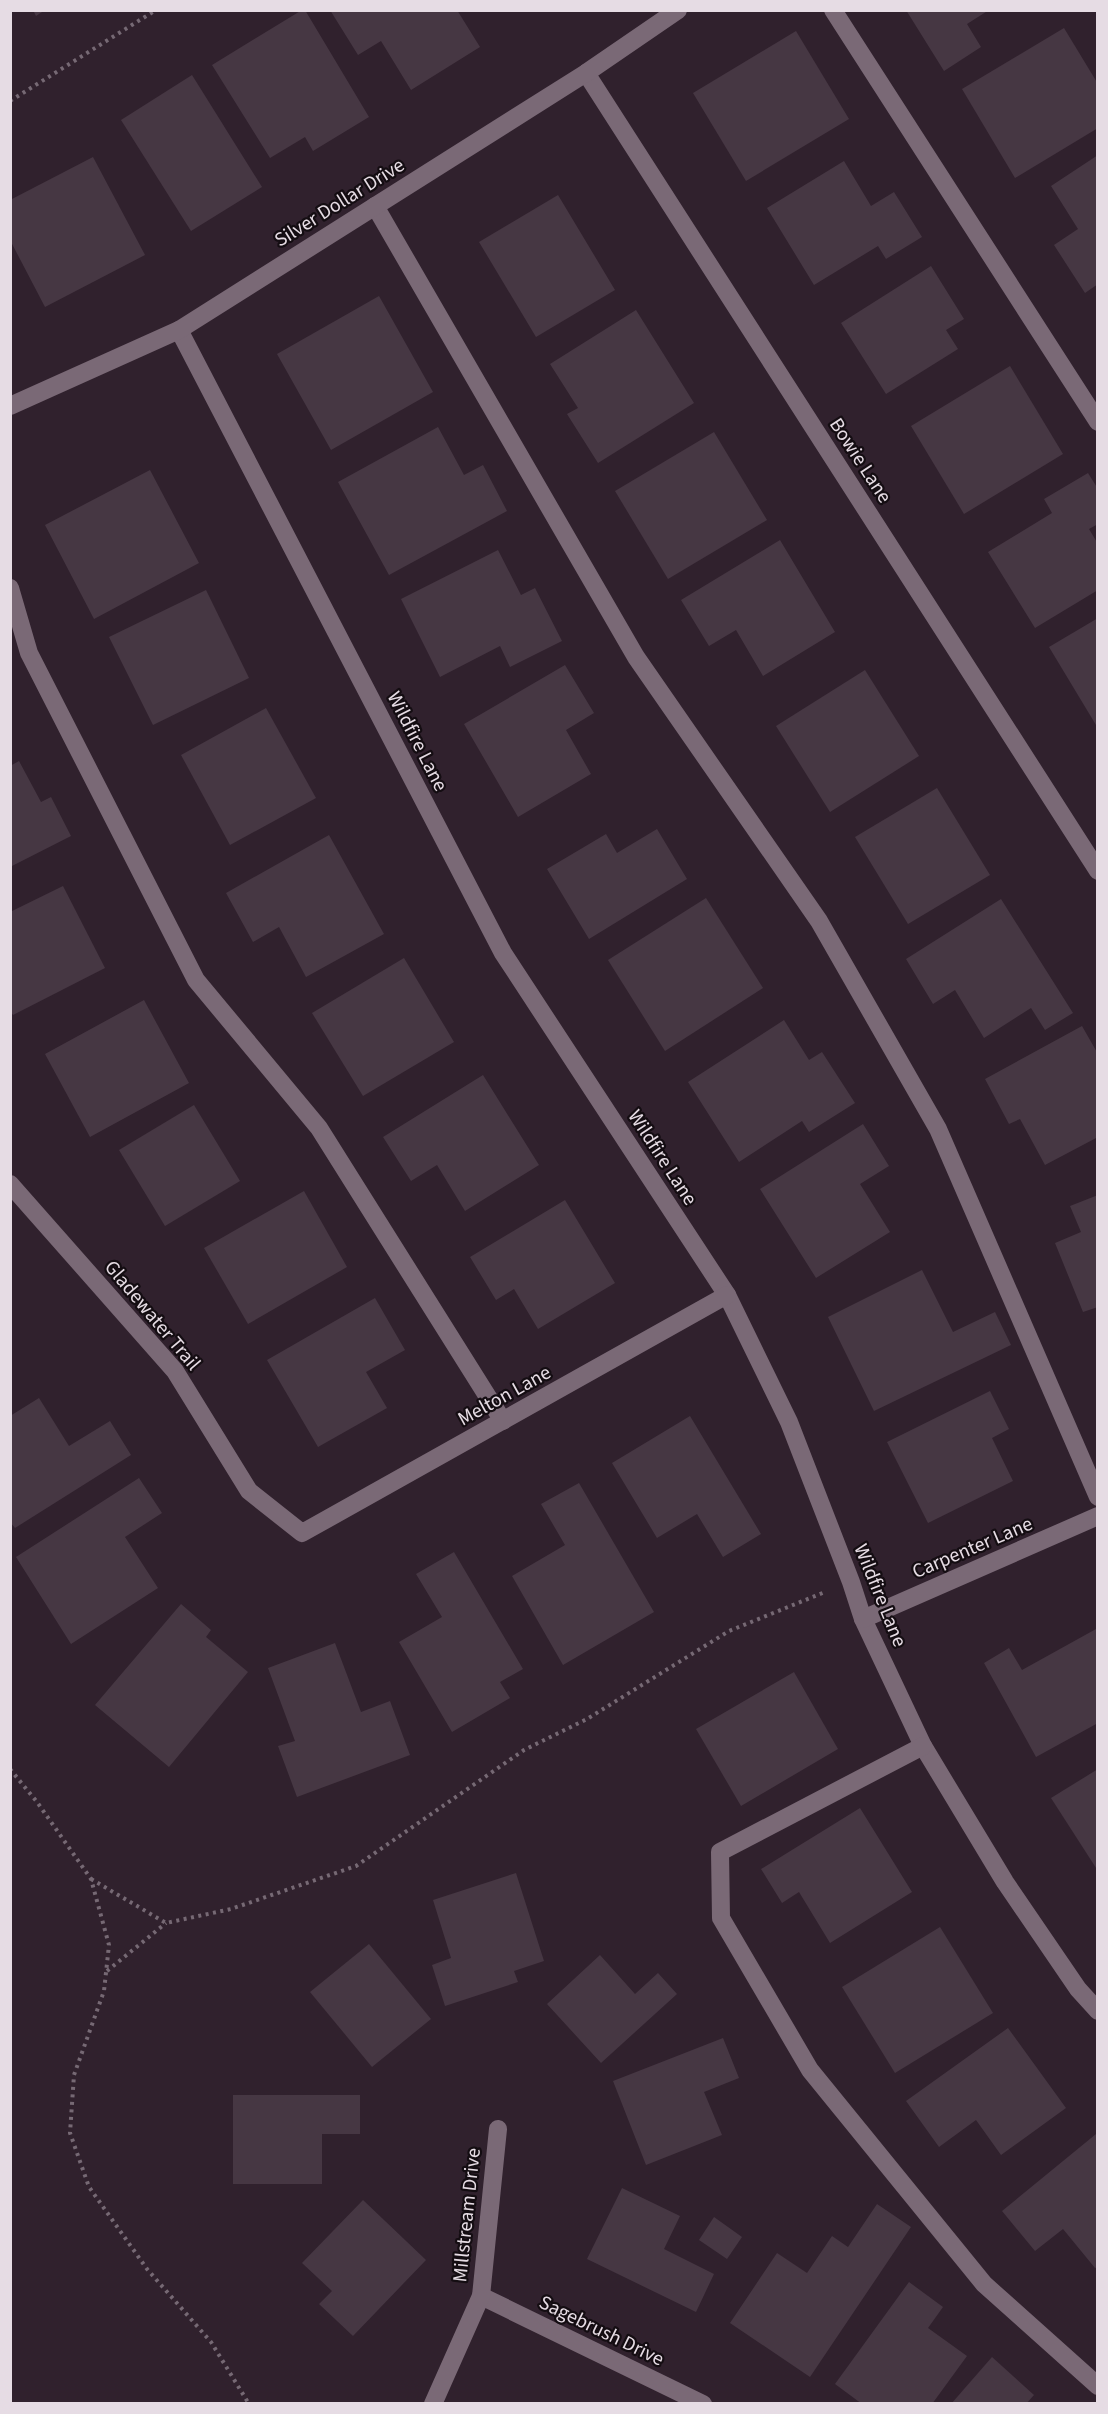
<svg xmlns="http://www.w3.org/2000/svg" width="1108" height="2414" font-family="'Source Sans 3',sans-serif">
<rect width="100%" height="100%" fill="#30212d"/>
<g fill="#463743">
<polygon points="33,10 45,10 36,16"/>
<polygon points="302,10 305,10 369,117 313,151 305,137 270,158 212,65"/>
<polygon points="330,10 457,10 480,47 411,90 381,41 358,55"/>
<polygon points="906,10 989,10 967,24 981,47 944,71"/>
<polygon points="1064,28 1098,84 1098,128 1015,178 962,89"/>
<polygon points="796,31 849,119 746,181 693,93"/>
<polygon points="192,75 262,187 191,231 121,120"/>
<polygon points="1098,155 1098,284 1085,293 1054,245 1078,229 1051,186"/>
<polygon points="93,157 145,255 45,307 10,240 10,200"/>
<polygon points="844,161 871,206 894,192 922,237 886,259 878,246 814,285 767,208"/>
<polygon points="558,195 615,290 536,337 479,242"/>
<polygon points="931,266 964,319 946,330 958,349 886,394 841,323"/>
<polygon points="379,296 433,392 331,450 277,354"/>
<polygon points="636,310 694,403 598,463 567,414 578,408 550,364"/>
<polygon points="1010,366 1063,454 964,514 911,426"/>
<polygon points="438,427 464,475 483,465 507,511 389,575 338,482"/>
<polygon points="714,432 767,520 668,579 615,491"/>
<polygon points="150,470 199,563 94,619 45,525"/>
<polygon points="1088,473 1098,489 1098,524 1089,529 1098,544 1098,590 1035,628 988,552 1052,513 1044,499"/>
<polygon points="780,540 835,632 763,676 736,630 709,646 681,600"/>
<polygon points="498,550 521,595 535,588 562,641 510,667 500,646 440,677 401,599"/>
<polygon points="206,590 249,678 153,725 109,637"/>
<polygon points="1098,618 1098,724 1096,725 1049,647"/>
<polygon points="565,665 594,713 566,730 591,774 518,817 464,724"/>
<polygon points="865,670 919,756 830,812 776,726"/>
<polygon points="266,708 316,798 230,845 181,755"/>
<polygon points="19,761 41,802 51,797 71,836 10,867 10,766"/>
<polygon points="937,788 990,875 908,924 855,837"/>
<polygon points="657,829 687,879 589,939 547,869 606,834 617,853"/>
<polygon points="329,835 384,934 306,977 279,927 253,942 226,893"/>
<polygon points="63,886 105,968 13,1015 10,1011 10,912"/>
<polygon points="706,898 763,988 665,1051 608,960"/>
<polygon points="1001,899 1073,1013 1045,1030 1031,1008 984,1038 955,990 933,1004 906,959"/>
<polygon points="404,958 454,1042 363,1096 312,1013"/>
<polygon points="144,1000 189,1083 90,1137 45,1054"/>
<polygon points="784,1020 809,1060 822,1052 855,1103 809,1132 802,1121 739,1162 688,1082"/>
<polygon points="1082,1026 1098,1054 1098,1137 1045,1165 1020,1119 1009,1124 985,1079"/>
<polygon points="483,1075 539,1165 465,1211 437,1165 411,1181 383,1137"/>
<polygon points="194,1105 240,1181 165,1226 119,1150"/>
<polygon points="863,1124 889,1166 860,1184 890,1232 816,1278 760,1189"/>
<polygon points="304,1191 347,1267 248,1324 204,1248"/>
<polygon points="1098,1195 1098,1307 1083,1312 1055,1243 1081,1232 1070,1206"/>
<polygon points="565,1200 615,1283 538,1329 514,1289 496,1300 470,1257"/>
<polygon points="922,1270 953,1332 995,1312 1011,1345 874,1411 828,1317"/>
<polygon points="375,1298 405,1350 366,1372 387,1408 318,1447 267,1360"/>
<polygon points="990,1391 1009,1429 992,1438 1013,1481 928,1523 887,1442"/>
<polygon points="39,1398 69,1446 110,1421 131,1455 15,1528 10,1522 10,1416"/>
<polygon points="690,1416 761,1534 723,1557 697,1514 657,1538 612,1463"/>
<polygon points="139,1478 162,1513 125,1537 158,1588 71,1644 16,1557"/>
<polygon points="579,1483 654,1612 563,1665 512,1576 565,1545 541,1504"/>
<polygon points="454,1552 523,1669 500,1682 510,1698 452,1732 399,1642 442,1617 416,1574"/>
<polygon points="181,1604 211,1630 206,1637 248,1672 169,1767 95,1705"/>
<polygon points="1096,1629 1098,1632 1098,1723 1036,1757 984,1663 1009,1648 1022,1670"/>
<polygon points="335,1643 361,1712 390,1701 410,1755 297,1797 278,1746 295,1741 268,1668"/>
<polygon points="794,1672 838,1749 741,1806 696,1729"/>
<polygon points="1098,1769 1098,1871 1051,1798"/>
<polygon points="860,1808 912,1892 830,1943 799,1892 782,1903 761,1869"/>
<polygon points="516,1873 544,1961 514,1971 518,1982 445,2006 432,1965 451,1958 433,1900"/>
<polygon points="940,1927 993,2013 895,2073 842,1987"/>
<polygon points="369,1944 431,2019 372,2067 310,1992"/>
<polygon points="600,1955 635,1994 658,1973 677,1994 601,2063 547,2004"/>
<polygon points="1008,2028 1066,2108 1001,2155 976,2120 939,2147 906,2101"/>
<polygon points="723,2038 739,2078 704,2092 722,2135 646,2165 613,2081"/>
<polygon points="233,2095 360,2095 360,2134 322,2134 322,2184 233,2184"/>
<polygon points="1096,2134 1098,2137 1098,2267 1095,2268 1063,2229 1035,2251 1002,2211"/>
<polygon points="622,2188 680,2216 664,2249 714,2274 696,2312 587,2259"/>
<polygon points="363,2200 426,2260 353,2336 319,2304 332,2291 302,2263"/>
<polygon points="877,2204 911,2227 810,2377 730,2323 777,2253 807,2273 832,2236 848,2247"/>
<polygon points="714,2217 742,2237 727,2259 699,2240"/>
<polygon points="909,2282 943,2307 928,2328 967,2356 932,2404 862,2404 835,2384"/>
<polygon points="992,2357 1034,2395 1026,2404 951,2404"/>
</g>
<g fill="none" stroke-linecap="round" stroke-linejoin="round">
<g stroke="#766974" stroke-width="4" stroke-dasharray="3 4.5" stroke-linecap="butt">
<polyline points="10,101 156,10"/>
<polyline points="10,1769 37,1802 91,1879 109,1945 104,1991 74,2075 70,2133 89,2187 147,2269 211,2342 249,2404"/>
<polyline points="91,1879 166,1923 231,1909 356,1866 524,1750 587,1719 729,1631 825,1592"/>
<polyline points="107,1971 166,1923"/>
</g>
<g stroke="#7a6976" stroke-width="18">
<polyline points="833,10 1098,422"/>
<polyline points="586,73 1098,871"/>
<polyline points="375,206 636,657 819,921 938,1129 1098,1497"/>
<polyline points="179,330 503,953 727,1295 789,1422 851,1582 863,1619 923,1746 1005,1882 1078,1989 1098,2011"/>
<polyline points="10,406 179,330 586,73 678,10"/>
<polyline points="10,588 29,653 196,980 319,1128 503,1421"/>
<polyline points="10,1184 175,1371 249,1491 302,1533 727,1295"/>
<polyline points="863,1619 1098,1516"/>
<polyline points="923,1746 720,1852 721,1918 810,2070 984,2284 1098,2386"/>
<polyline points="481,2296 703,2404"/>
<polyline points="433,2404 481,2296 498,2129"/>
</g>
</g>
<g text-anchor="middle" stroke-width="4.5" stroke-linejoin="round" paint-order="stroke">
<g font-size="20" fill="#e6dce4" stroke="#140d12">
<text transform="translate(339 202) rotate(-32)" y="7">Silver Dollar Drive</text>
<text transform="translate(861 460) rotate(57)" y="7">Bowie Lane</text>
<text transform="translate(418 741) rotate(63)" y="7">Wildfire Lane</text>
<text transform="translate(663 1157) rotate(57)" y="7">Wildfire Lane</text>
<text transform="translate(153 1315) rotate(50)" y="7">Gladewater Trail</text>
<text transform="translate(504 1395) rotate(-29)" y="7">Melton Lane</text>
<text transform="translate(972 1547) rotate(-23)" y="7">Carpenter Lane</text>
<text transform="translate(881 1595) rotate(68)" y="7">Wildfire Lane</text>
<text transform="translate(466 2215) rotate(-84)" y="7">Millstream Drive</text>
<text transform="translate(602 2330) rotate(26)" y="7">Sagebrush Drive</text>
</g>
</g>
<rect width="1108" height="2414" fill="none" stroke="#e6dce4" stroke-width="24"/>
</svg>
